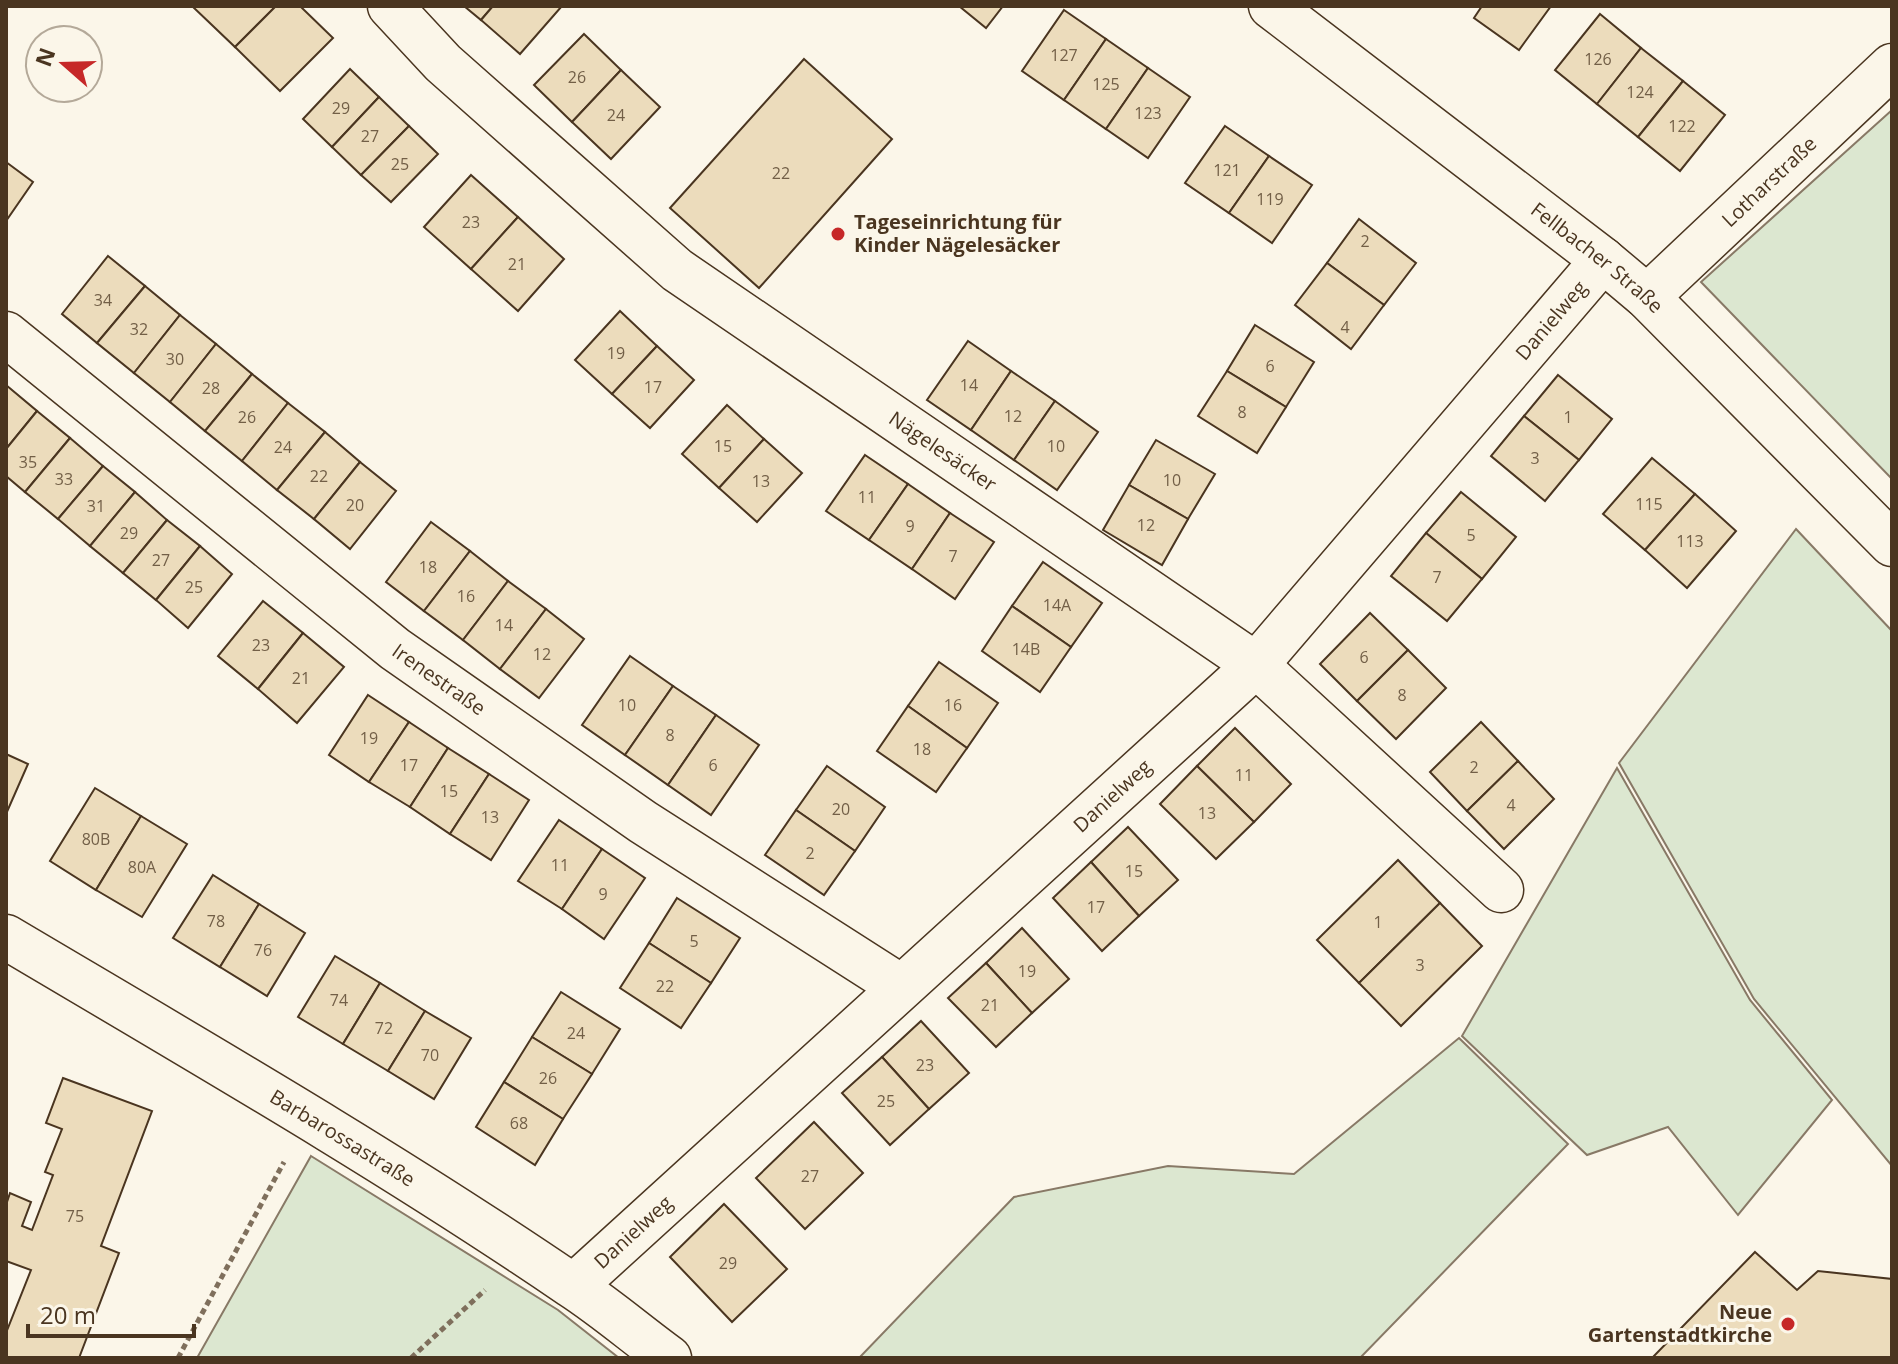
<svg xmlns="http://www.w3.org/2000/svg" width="1898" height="1364" font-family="'Open Sans',sans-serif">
<rect width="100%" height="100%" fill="#fbf6e9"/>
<g fill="#dce7d0" stroke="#887966" stroke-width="2">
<polygon points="1892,110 1892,479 1701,282"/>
<polygon points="1796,529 1892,631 1892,1166 1754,999 1619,763"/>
<polygon points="1617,768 1750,1000 1832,1100 1738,1215 1668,1127 1587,1155 1462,1036"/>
<polygon points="1459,1038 1568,1144 1360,1358 859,1358 1014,1197 1168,1166 1294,1174"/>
<polygon points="311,1156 558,1310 619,1358 197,1358"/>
</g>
<g fill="#ecdcbc" stroke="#4a3520" stroke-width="2">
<polygon points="192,6 276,6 235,47"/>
<polygon points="276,6 300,6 333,38 280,91 235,47"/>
<polygon points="464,6 493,6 481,20"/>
<polygon points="493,6 562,6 520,54 481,20"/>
<polygon points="959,6 1003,6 986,28"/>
<polygon points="1482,6 1551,6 1519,50 1474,18"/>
<polygon points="1064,10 1106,39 1064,100 1022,71"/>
<polygon points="1600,14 1641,48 1597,104 1555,70"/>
<polygon points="584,34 621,70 572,122 534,85"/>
<polygon points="1106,39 1148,68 1106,129 1064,100"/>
<polygon points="1641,48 1683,81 1638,137 1597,104"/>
<polygon points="804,59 892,139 759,288 670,208"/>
<polygon points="1148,68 1190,97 1148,158 1106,129"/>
<polygon points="350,69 379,97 332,147 303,119"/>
<polygon points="621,70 660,107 611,159 572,122"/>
<polygon points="1683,81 1725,115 1680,171 1638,137"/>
<polygon points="379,97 409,126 361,175 332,147"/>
<polygon points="409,126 438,154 391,202 361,175"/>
<polygon points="1225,126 1269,156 1229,213 1185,183"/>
<polygon points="1269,156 1312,185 1272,243 1229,213"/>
<polygon points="6,162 33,182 6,221"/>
<polygon points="471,175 518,217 471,269 424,227"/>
<polygon points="518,217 564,259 518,311 471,269"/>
<polygon points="1359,219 1416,263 1384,305 1327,263"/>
<polygon points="108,256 145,286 97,343 62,314"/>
<polygon points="1327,263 1384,305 1351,349 1295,305"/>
<polygon points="145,286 180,315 134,373 97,343"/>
<polygon points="620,311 657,346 612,394 575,360"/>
<polygon points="180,315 216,344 170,402 134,373"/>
<polygon points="1255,325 1314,362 1286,407 1227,371"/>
<polygon points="968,341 1011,371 971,430 927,400"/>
<polygon points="216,344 252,374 205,431 170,402"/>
<polygon points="657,346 694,380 650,428 612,394"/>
<polygon points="1011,371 1055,401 1014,460 971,430"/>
<polygon points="1227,371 1286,407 1257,453 1198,416"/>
<polygon points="252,374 288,403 242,461 205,431"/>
<polygon points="1558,375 1612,419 1579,460 1524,416"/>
<polygon points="6,385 37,411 6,449"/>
<polygon points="1055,401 1098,432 1057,490 1014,460"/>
<polygon points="288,403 325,432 277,490 242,461"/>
<polygon points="727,405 764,439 719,488 682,454"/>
<polygon points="37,411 70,438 25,492 6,476 6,449"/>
<polygon points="1524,416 1579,460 1545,501 1491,456"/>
<polygon points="325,432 360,462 314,519 277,490"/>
<polygon points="70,438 103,466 58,519 25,492"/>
<polygon points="764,439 802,473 757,522 719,488"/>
<polygon points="1156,440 1215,474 1188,519 1129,485"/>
<polygon points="865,455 908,484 869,540 826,511"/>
<polygon points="1652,458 1695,494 1645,550 1603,514"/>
<polygon points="360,462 396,491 350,549 314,519"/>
<polygon points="103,466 135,492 90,546 58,519"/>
<polygon points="908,484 950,513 912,569 869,540"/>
<polygon points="1129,485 1188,519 1162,565 1103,530"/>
<polygon points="135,492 167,520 123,573 90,546"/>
<polygon points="1461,492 1516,537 1482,579 1426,533"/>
<polygon points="1695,494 1736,531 1687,588 1645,550"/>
<polygon points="950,513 994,542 955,599 912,569"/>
<polygon points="167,520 200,546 156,600 123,573"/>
<polygon points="431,522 470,551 424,611 386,582"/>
<polygon points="1426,533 1482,579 1447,621 1391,576"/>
<polygon points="200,546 232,574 188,628 156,600"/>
<polygon points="470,551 508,581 463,640 424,611"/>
<polygon points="1043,562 1102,603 1071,647 1012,606"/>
<polygon points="508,581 546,609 500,669 463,640"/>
<polygon points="263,601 303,633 258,689 218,656"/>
<polygon points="1012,606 1071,647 1040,692 982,651"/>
<polygon points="546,609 584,639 539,698 500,669"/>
<polygon points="1370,613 1408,650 1357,701 1320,664"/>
<polygon points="303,633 344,667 297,723 258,689"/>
<polygon points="1408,650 1446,688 1396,739 1357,701"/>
<polygon points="630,656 673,686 625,755 582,725"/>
<polygon points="939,662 998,703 967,748 908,706"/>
<polygon points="673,686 716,715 668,785 625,755"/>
<polygon points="368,695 409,722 369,782 329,755"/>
<polygon points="908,706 967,748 936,792 877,751"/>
<polygon points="716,715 759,745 711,815 668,785"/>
<polygon points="409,722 448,748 410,807 369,782"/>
<polygon points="1481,722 1518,761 1467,811 1430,772"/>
<polygon points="1235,728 1291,784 1254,822 1197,766"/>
<polygon points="448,748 489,774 450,834 410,807"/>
<polygon points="6,754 28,764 6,814"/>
<polygon points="1518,761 1554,799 1504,849 1467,811"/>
<polygon points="827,766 885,807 855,851 796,810"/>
<polygon points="1197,766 1254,822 1216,859 1160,804"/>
<polygon points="489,774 529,800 491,860 450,834"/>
<polygon points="95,788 141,816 96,890 50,861"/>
<polygon points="796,810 855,851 824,895 765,855"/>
<polygon points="141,816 187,844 142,917 96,890"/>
<polygon points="559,820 602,849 562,909 518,881"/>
<polygon points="1128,827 1178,880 1139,916 1091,862"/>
<polygon points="602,849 645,878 604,939 562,909"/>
<polygon points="1398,860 1440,903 1359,983 1317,940"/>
<polygon points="1091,862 1139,916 1102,951 1053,898"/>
<polygon points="213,875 259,904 220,967 173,938"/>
<polygon points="677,898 740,938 711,983 649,943"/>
<polygon points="1440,903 1482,946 1401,1026 1359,983"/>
<polygon points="259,904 305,933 267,996 220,967"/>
<polygon points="1022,928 1069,979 1032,1013 986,963"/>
<polygon points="649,943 711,983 681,1028 620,988"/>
<polygon points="335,956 380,983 343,1044 298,1017"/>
<polygon points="986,963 1032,1013 996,1047 948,998"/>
<polygon points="380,983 425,1011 388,1071 343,1044"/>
<polygon points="561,992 620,1029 592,1074 532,1037"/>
<polygon points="425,1011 471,1038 434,1099 388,1071"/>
<polygon points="921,1021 969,1073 929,1109 882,1057"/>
<polygon points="532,1037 592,1074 563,1119 504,1082"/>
<polygon points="882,1057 929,1109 890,1145 842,1093"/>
<polygon points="63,1078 152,1111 101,1246 119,1253 79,1358 6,1358 6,1333 31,1270 6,1261 6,1205 10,1193 31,1202 22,1226 32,1230 53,1175 45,1172 62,1129 46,1123"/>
<polygon points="504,1082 563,1119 535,1165 476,1127"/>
<polygon points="814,1122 863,1173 805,1229 756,1178"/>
<polygon points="724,1204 787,1269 732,1322 670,1257"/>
<polygon points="1755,1252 1797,1290 1818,1271 1892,1279 1892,1358 1652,1358"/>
</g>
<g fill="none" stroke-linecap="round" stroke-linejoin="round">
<g stroke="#4a3520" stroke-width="47">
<g id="minor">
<path id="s1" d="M390,6L443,63L677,270L1256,665L1501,890"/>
<path id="s2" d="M1647,297L1892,66"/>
<path id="s3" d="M6,334L395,649L643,822L901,987"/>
<path id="s4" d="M6,937C195,1049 389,1161 571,1285C605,1307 636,1334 669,1358"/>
<path id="s5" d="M574,1286L1256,665L1603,260"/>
</g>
</g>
<g stroke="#4a3520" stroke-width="47">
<g id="tertiary">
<path id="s6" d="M1271,6L1603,260L1647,297L1892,544"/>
</g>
</g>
<g stroke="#7f6f5c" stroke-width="5" stroke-dasharray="6 4" stroke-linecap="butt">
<polyline points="178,1358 284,1162"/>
<polyline points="411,1358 485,1290"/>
</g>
<use href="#minor" stroke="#fbf6e9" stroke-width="44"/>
<use href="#tertiary" stroke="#fbf6e9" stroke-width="44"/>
</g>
<g fill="#c62828" stroke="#fbf6e9" stroke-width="3">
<circle cx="838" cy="234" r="8"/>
<circle cx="1788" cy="1324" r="8"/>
</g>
<g text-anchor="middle" stroke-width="6" stroke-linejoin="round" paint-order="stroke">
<g font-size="16" fill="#725f47">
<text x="1064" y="61">127</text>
<text x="1598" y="65">126</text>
<text x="577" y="83">26</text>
<text x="1106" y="90">125</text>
<text x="1640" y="98">124</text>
<text x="341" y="114">29</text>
<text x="1148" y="119">123</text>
<text x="616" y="121">24</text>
<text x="1682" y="132">122</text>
<text x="370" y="142">27</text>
<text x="400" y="170">25</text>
<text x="1227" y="176">121</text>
<text x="781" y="179">22</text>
<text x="1270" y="205">119</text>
<text x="471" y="228">23</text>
<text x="1365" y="247">2</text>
<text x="517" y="270">21</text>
<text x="103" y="306">34</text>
<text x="1345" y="333">4</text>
<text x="139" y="335">32</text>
<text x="616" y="359">19</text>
<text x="175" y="365">30</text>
<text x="1270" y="372">6</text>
<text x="969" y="391">14</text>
<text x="653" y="393">17</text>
<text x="211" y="394">28</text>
<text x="1242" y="418">8</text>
<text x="1013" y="422">12</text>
<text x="247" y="423">26</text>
<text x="1568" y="423">1</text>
<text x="723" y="452">15</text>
<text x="1056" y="452">10</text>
<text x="283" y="453">24</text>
<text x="1535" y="464">3</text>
<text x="28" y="468">35</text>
<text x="319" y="482">22</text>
<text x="64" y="485">33</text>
<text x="1172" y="486">10</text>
<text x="761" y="487">13</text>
<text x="867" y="503">11</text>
<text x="1649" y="510">115</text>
<text x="355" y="511">20</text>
<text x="96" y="512">31</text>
<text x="1146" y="531">12</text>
<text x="910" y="532">9</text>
<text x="129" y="539">29</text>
<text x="1471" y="541">5</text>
<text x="1690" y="547">113</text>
<text x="953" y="562">7</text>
<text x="161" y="566">27</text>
<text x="428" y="573">18</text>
<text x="1437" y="583">7</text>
<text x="194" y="593">25</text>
<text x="466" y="602">16</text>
<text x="1057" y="611">14A</text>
<text x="504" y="631">14</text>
<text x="261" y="651">23</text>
<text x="1026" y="655">14B</text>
<text x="542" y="660">12</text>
<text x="1364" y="663">6</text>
<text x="301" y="684">21</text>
<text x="1402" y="701">8</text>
<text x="627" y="711">10</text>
<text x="953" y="711">16</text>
<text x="670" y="741">8</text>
<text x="369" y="744">19</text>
<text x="922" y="755">18</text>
<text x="409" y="771">17</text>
<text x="713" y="771">6</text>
<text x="1474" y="773">2</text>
<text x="1244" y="781">11</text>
<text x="449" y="797">15</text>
<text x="1511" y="811">4</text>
<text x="841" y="815">20</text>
<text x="1207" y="819">13</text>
<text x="490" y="823">13</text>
<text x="96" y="845">80B</text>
<text x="810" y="859">2</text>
<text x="560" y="871">11</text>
<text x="142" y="873">80A</text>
<text x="1134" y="877">15</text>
<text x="603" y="900">9</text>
<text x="1096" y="913">17</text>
<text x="216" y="927">78</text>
<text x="1378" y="928">1</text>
<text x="694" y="947">5</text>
<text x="263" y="956">76</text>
<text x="1420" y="971">3</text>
<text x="1027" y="977">19</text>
<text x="665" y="992">22</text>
<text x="339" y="1006">74</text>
<text x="990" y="1011">21</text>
<text x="384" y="1034">72</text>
<text x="576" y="1039">24</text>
<text x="430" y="1061">70</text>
<text x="925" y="1071">23</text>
<text x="548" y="1084">26</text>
<text x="886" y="1107">25</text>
<text x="519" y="1129">68</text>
<text x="810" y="1182">27</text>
<text x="75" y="1222">75</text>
<text x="728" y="1269">29</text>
</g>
<g font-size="20" fill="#4a3520" stroke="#fbf6e9">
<text dy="7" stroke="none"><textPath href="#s2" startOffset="168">Lotharstraße</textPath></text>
<text dy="7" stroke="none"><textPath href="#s6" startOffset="412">Fellbacher Straße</textPath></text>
<text dy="7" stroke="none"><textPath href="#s5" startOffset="1376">Danielweg</textPath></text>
<text dy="7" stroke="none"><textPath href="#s1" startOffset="712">Nägelesäcker</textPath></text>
<text dy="7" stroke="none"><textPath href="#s3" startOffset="554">Irenestraße</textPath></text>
<text dy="7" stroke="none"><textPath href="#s5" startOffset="728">Danielweg</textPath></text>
<text dy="7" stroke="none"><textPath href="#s4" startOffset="392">Barbarossastraße</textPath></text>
<text dy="7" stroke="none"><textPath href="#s5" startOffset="80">Danielweg</textPath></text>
</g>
<g font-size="20" font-weight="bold" fill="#4a3520" stroke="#fbf6e9" text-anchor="start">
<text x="854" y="229">Tageseinrichtung für<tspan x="854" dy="23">Kinder Nägelesäcker</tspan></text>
<text x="1772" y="1319" text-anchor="end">Neue<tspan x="1772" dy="23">Gartenstadtkirche</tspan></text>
</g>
</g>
<rect width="1898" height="1364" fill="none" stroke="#4a3520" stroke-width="16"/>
<g transform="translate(64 64) rotate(290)"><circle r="38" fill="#fbf6e9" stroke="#b4a999" stroke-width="2"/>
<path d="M0-6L14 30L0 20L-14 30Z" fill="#c62828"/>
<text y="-12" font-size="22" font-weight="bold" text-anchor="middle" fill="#4a3520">N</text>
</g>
<path d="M28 1324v12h166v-12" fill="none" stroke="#4a3520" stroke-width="4"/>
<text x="40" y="1324" font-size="24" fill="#4a3520" stroke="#fbf6e9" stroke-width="6" paint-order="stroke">20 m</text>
</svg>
